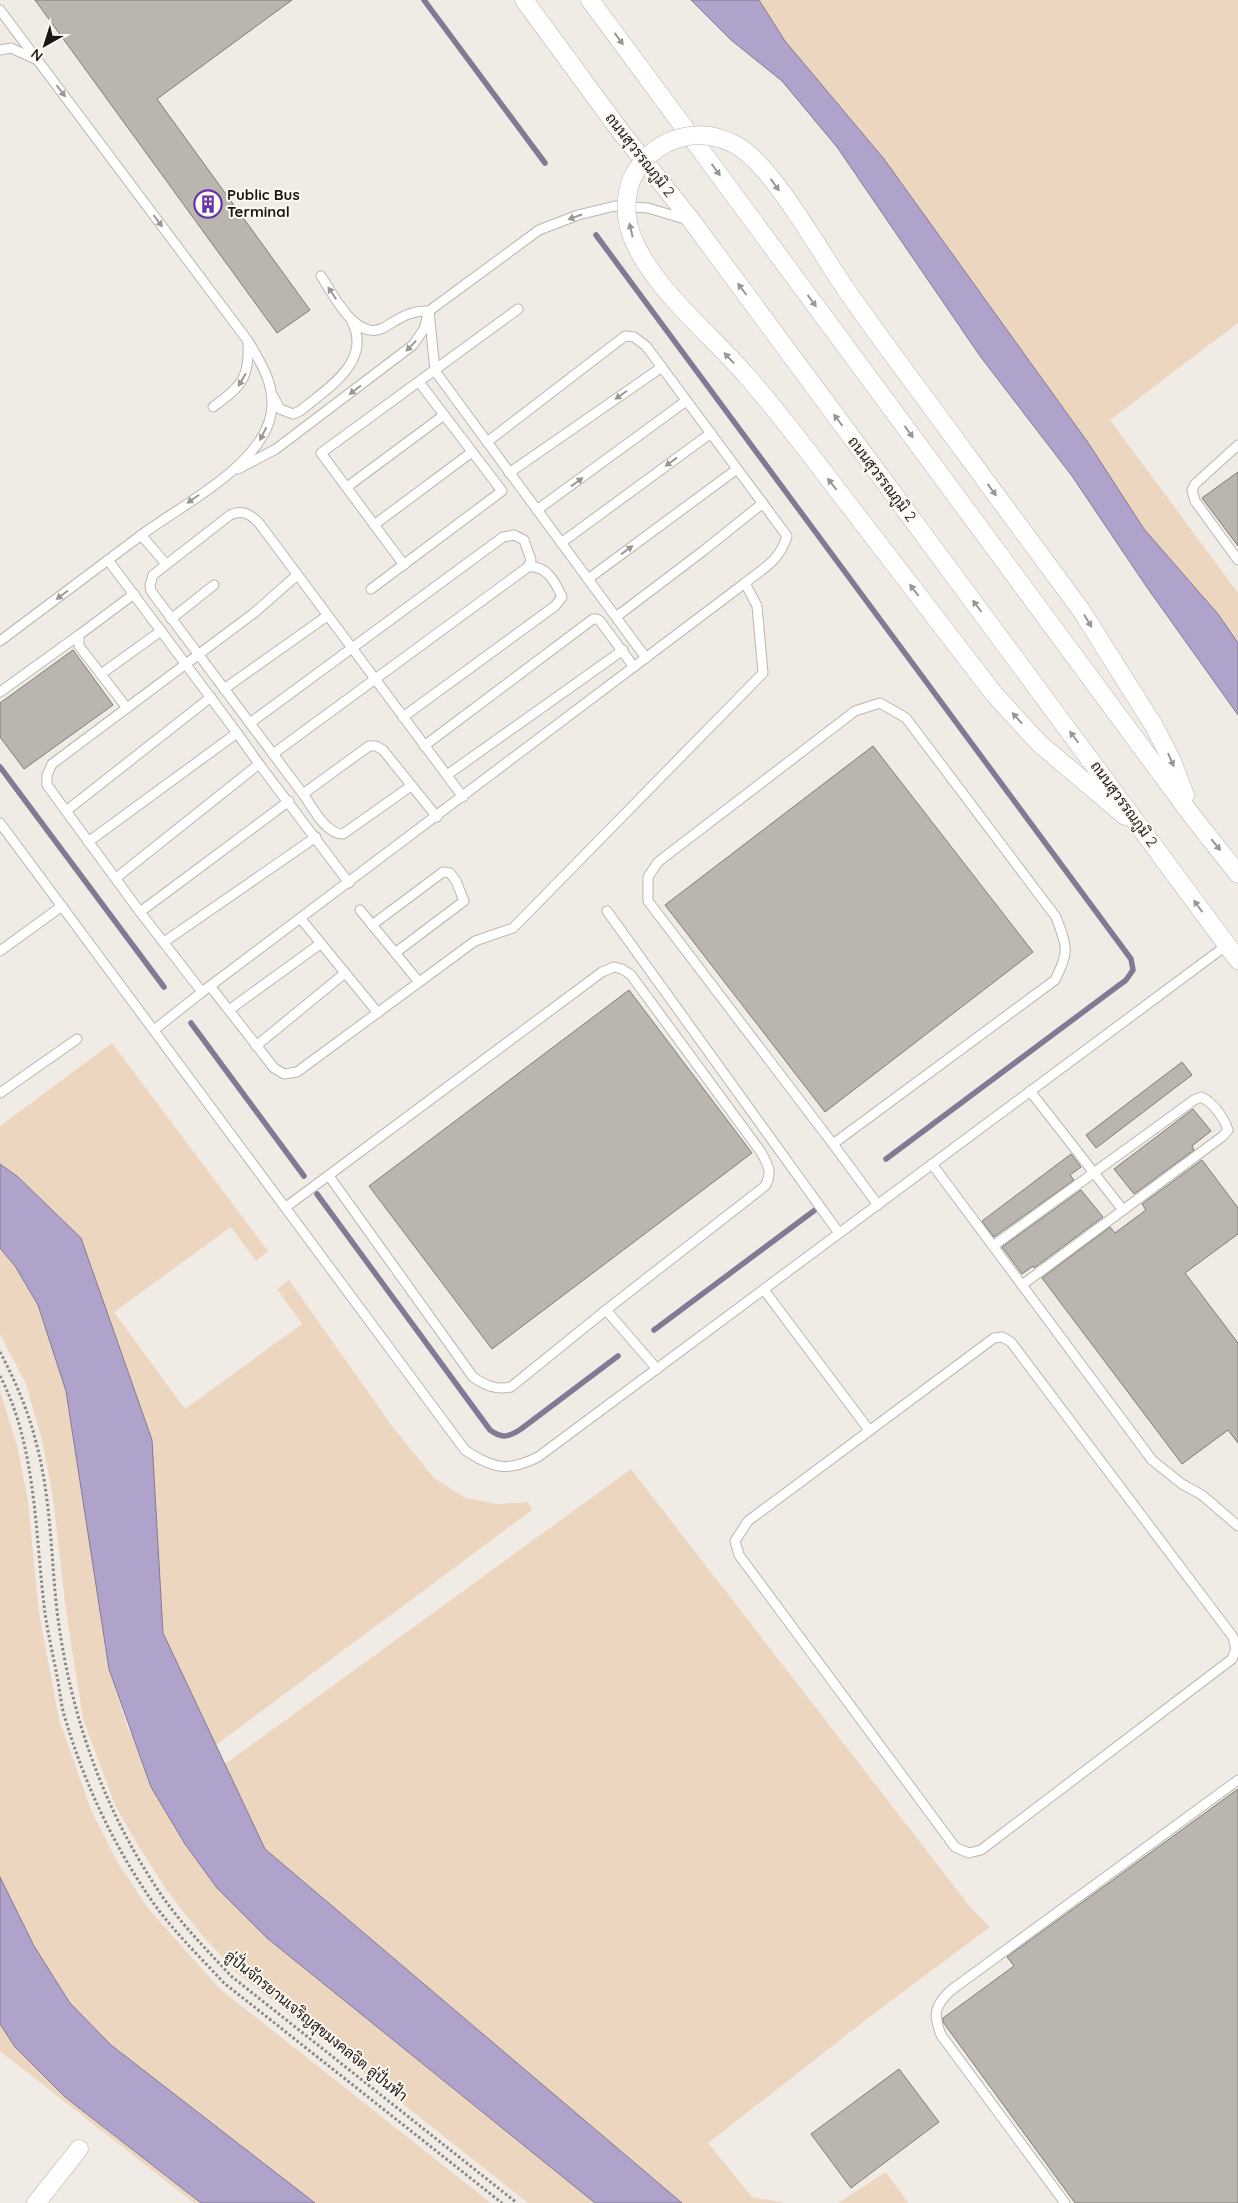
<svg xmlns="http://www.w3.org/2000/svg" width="1238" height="2203" font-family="Quicksand,Sarabun,sans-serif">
<rect width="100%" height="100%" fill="#f1ebe5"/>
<g fill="#edd6bf">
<polygon points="759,0 1238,0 1238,323 1110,420 1238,593 1238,643 1218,614 1144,529 1089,444 884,159 785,41"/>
<polygon points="112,1043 268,1251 256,1261 231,1227 114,1312 185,1409 302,1324 277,1289 289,1280 392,1426 434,1478 465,1498 497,1504 528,1502 532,1510 216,1745 163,1633 152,1440 81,1238 17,1176 0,1164 0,1126"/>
<polygon points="0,1248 15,1266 38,1305 66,1391 109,1669 128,1729 267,1938 595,2203 528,2203 235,1971 201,1934 168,1892 139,1847 115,1805 83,1719 66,1611 53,1498 43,1444 26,1384 0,1334"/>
<polygon points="0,1390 18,1449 28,1501 39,1613 59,1719 91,1810 117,1861 147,1907 220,1989 491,2203 315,2203 111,2045 70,2003 34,1946 0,1877"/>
<polygon points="631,1469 971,1908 990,1927 876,2012 708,2143 752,2197 785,2203 682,2203 265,1849 225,1764"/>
<polygon points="0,2024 15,2047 64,2097 201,2203 194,2203 0,2051"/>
<polygon points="886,2172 908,2203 838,2203"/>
</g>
<g fill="#afa3cb" stroke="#827995">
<polygon points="691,0 759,0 785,41 884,159 1089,444 1144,529 1218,614 1238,643 1238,715 1146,586 1072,476 980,356 837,147 782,81 731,40"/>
<polygon points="0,1164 17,1176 81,1238 152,1440 163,1633 265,1849 682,2203 595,2203 267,1938 217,1888 185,1844 151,1787 109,1669 66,1391 38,1305 15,1266 0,1248"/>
<polygon points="0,1877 34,1946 70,2003 111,2045 315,2203 201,2203 65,2097 15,2047 0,2024"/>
</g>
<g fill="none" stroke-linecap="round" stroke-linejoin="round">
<g stroke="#827995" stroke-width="5.5">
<polyline points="424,0 545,163"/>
<polyline points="596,235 1131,959 1133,970 1126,980 886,1159"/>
<polyline points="0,767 164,987"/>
<polyline points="191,1023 304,1176"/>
<path d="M317,1194L490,1430C502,1439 509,1437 521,1429L618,1356"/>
<polyline points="654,1330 815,1210"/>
</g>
</g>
<g fill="#bbb5af" stroke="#817c76">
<polygon points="35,0 292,0 157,99 310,310 277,333"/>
<polygon points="1238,472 1238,546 1202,498"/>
<polygon points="73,650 113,705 24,769 0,737 0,703"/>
<polygon points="873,746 1033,952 825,1112 665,905"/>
<polygon points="629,990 752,1153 492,1349 369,1186"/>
<polygon points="1182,1062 1192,1075 1096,1148 1086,1135"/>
<polygon points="1193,1109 1211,1131 1192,1146 1194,1150 1134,1194 1114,1169"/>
<polygon points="1071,1154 1081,1167 1070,1175 1074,1180 994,1237 982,1221"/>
<polygon points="1202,1160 1238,1208 1238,1234 1185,1273 1238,1343 1238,1443 1228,1430 1182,1464 1042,1278 1110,1227 1115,1233 1146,1210 1142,1204"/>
<polygon points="1081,1190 1103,1217 1034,1268 1033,1266 1022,1274 1002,1247"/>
<polygon points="1238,1789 1238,2203 1075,2203 943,2022 943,2018 1014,1966 1007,1957"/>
<polygon points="899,2069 939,2122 851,2188 811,2134"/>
</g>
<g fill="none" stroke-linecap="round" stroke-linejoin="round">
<g stroke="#bcb6b0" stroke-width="11">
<g id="service">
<path d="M0,10L248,341C263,366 279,391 269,422C253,470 180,506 140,536C93,571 47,606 0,641"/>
<polyline points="0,50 11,48 35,59"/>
<path d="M321,276C333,294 356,342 383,328C399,319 409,310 429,311L435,371L646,658"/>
<path d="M273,396L280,409L293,414L300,411C325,390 373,362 352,322"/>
<path d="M213,407C240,387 250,379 248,343"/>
<polyline points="1238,445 1195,484 1192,490 1195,501 1238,560"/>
<polyline points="238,469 276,449 413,345 424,329 429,311 539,230 578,215 615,206 648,208 688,220"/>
<polyline points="509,473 662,367"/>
<polyline points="347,487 444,415"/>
<polyline points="537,510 686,401"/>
<polyline points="374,525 472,452"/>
<polyline points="141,535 166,564"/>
<polyline points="561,543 711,433"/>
<polyline points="108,560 237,733 259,764 349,883"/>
<polyline points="404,565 321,453 518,309"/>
<polyline points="588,579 737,469"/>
<polyline points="371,589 502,491 419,382"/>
<polyline points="616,617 703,551 763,503"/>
<polyline points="171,619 214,585"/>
<polyline points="101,674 161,631"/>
<polyline points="224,689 327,616"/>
<polyline points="0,692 79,635"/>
<path d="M880,703L906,718L1056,917C1067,947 1070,951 1055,980L833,1144L648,901V877L658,862L855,711Z"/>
<polyline points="127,708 79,646 79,635 134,594"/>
<polyline points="250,723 503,537 514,535 524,540 531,560 528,567"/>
<polyline points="424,746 593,619 597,619 600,621 634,667"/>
<path d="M273,754L528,567C546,565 555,581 562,597L555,606L403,717"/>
<polyline points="447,775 623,650"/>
<path d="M303,794C312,806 325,834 343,834L411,786"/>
<polyline points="66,811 211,697"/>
<path d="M437,817L383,750L376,746H369L303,794L151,591L150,585L153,575L230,515C242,509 250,514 259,523L463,797"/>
<path d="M0,823L465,1450C493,1469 508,1472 538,1457L1227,945"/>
<polyline points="88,842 237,733"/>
<polyline points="116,878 259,764"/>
<polyline points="360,910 419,982"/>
<polyline points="607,911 839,1233"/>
<polyline points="140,912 289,801"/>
<polyline points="301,919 378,1013"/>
<polyline points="372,925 443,872 450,873 456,881 464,901 395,953"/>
<polyline points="164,942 316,837"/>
<polyline points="0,951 62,906"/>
<polyline points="210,986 274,1068 284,1074 297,1072 475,941 513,928 763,673 757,606 745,583"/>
<polyline points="202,992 140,912 47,785 47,775 52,764 254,613 296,576"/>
<polyline points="229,1010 320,944"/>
<path d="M154,1030L202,992L745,583C764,568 780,560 787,536L646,346L634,337L625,336L487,442"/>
<polyline points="256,1046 345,973"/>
<polyline points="1030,1091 1123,1210"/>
<polyline points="0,1093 77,1039"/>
<polyline points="833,1144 878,1205"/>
<polyline points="932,1164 1152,1460 1182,1484 1202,1495 1238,1526"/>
<path d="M286,1207L602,972L614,967L622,969L631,975L761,1152C768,1165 773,1173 765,1186L606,1310L511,1387C496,1390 486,1386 473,1377L329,1176"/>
<path d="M993,1246L1194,1100L1201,1097C1213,1102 1224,1118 1228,1130L1223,1136L1022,1285"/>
<polyline points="764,1290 869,1430"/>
<polyline points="606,1310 657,1369"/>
<polygon points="1002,1337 1011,1342 1233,1637 1236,1649 1232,1659 981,1850 969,1853 955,1847 739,1555 735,1541 748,1521 994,1338"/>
<path d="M1065,2203L941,2035C933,2014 934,2007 950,1991L1238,1780"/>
</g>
</g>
<g stroke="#bcb6b0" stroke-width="19">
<g id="minor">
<polyline points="524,0 621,132 691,220 1238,960"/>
<polyline points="590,0 1193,817 1238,874"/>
<polyline points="963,450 1081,610 1154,726 1172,761 1185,795"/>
<polyline points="862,522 994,694 1039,743 1125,816"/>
<polyline points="36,2203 79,2149"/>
</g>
</g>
<g stroke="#8b8783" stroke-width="3" stroke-dasharray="2.5 2.5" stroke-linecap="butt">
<path d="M0,1352C16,1382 29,1413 37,1446C51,1500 51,1557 57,1611C70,1714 103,1810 162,1896C182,1925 207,1950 231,1976L517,2203"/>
<path d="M0,1376C37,1447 35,1536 45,1613C48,1634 53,1655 57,1676C60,1691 61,1707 66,1721C85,1785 114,1846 152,1901C173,1931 200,1957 224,1983L502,2203"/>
</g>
<use href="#service" stroke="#fff" stroke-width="9"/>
<use href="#minor" stroke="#fff" stroke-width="18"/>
<g stroke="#bcb6b0" stroke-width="19" stroke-linecap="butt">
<path id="minor-bridge" d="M862,522C824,473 787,422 746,375C710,334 654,289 633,239C624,218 624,190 636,171C658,137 698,126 734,144C771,162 820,252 845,288C883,343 924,396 963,450"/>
</g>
<use href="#minor-bridge" stroke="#fff" stroke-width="18"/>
</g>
<defs><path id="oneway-solid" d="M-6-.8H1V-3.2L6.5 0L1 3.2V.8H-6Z" transform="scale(1.25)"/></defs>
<g fill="#989796">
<use href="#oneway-solid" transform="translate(619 39) rotate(54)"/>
<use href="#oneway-solid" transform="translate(61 91) rotate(53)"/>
<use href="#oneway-solid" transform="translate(716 170) rotate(54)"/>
<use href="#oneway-solid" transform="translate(775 185) rotate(54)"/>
<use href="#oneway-solid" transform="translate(575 217) rotate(161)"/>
<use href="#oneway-solid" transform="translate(158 221) rotate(53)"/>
<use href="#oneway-solid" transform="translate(631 230) rotate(-103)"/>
<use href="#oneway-solid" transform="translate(742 289) rotate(-127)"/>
<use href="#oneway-solid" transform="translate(332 293) rotate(-124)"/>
<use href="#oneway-solid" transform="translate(812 301) rotate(54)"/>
<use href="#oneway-solid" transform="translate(411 346) rotate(134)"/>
<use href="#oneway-solid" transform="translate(729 358) rotate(-133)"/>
<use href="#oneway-solid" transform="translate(242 380) rotate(121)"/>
<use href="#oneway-solid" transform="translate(355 390) rotate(143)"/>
<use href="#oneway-solid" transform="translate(621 395) rotate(145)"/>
<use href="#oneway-solid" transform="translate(838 420) rotate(-127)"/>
<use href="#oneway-solid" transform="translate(909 432) rotate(54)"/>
<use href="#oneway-solid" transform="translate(263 434) rotate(117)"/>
<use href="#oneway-solid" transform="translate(671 462) rotate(144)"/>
<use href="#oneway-solid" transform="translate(577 482) rotate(-36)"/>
<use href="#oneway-solid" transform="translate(832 484) rotate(-128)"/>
<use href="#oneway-solid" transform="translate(992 490) rotate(54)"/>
<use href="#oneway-solid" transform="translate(193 499) rotate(145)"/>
<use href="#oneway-solid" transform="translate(627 550) rotate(-36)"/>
<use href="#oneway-solid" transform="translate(914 590) rotate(-128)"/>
<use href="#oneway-solid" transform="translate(62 595) rotate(143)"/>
<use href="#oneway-solid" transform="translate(977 606) rotate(-127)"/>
<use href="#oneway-solid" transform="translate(1088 621) rotate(58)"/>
<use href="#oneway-solid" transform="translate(1017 718) rotate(-132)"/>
<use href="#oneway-solid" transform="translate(1074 737) rotate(-127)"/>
<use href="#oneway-solid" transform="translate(1171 760) rotate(66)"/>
<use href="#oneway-solid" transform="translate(1216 845) rotate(51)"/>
<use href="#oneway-solid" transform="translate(1198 906) rotate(-126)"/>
</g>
<defs>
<g id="building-ring" transform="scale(1.4375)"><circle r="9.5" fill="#fff9f2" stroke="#63a" stroke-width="1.5"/><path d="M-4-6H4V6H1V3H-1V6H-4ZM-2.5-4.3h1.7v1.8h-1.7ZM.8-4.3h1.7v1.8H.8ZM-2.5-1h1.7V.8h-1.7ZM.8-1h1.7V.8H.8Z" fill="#63a"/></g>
</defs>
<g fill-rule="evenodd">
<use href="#building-ring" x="208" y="204"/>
</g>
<g text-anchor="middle" stroke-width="4" stroke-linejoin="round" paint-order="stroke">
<g font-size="15" fill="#1a1816" stroke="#fff9f2">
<text transform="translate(640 155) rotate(52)" y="5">ถนนสุวรรณภูมิ 2</text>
<text transform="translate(882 479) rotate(53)" y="5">ถนนสุวรรณภูมิ 2</text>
<text transform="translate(1124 804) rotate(54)" y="5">ถนนสุวรรณภูมิ 2</text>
<text transform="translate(316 2026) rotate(39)" y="5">ลู่ปั่นจักรยานเจริญสุขมงคลจิต ลู่ปั่นฟ้า</text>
</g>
<g font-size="15" font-weight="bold" fill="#1a1816" stroke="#fff9f2" text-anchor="start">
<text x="227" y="200">Public Bus<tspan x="227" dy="17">Terminal</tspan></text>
</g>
</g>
<g transform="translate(45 45) rotate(219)" stroke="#fff9f2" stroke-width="4" paint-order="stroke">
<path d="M0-4L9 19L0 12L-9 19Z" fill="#1a1816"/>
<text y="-8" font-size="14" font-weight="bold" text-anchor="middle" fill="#1a1816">N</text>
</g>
</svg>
